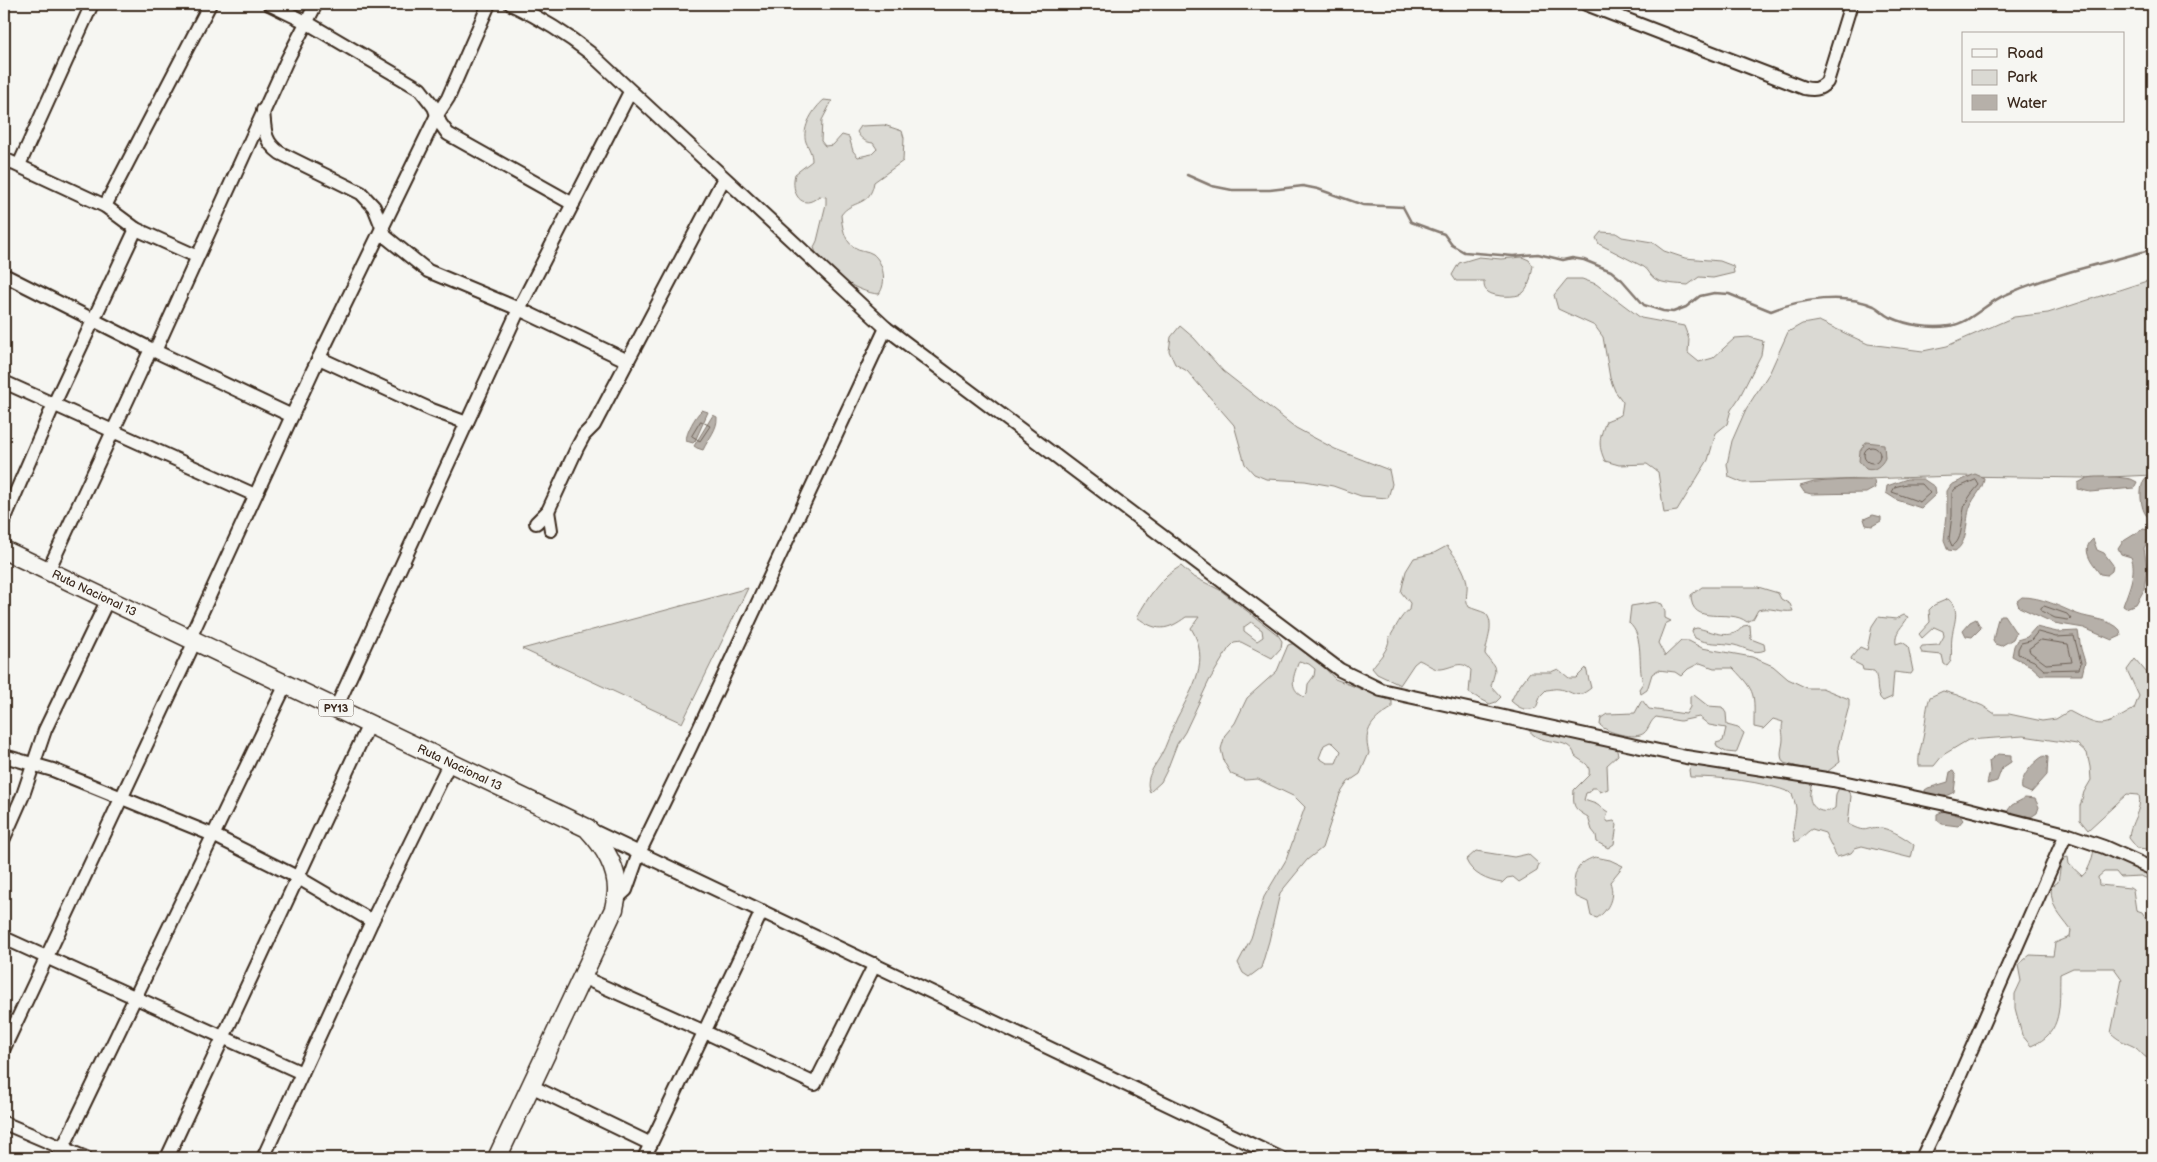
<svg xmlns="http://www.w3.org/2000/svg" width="2157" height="1162" font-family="'Balsamiq Sans',sans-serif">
<rect width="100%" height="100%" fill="#f6f6f2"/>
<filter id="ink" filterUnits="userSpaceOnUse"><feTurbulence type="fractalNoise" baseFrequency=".02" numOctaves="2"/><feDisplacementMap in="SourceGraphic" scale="10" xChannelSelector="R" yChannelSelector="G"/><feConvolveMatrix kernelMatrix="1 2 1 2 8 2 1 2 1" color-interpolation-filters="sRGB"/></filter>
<g filter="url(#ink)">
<g fill="#dad9d3" stroke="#8a8278" fill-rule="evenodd">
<path d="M824,100L832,101L822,120L821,141L825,146L833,145L842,135L849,137L853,151L858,157L872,154L877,149L873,143C865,142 861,139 857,132L861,126L884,125L902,131L904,138L903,161L874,182C870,208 852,199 841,215C842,225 844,241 854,247C860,251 867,250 873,254C884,263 887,283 879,294C857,293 819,269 814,247L817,241L826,204V197L819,196C802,212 790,193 795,174L812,161C812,153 809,149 806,142C801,128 814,108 824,100Z"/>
<path d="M1601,232L1616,233L1622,237L1652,242L1664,251L1685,258L1720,261L1733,266L1734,273L1713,278L1699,277L1688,285C1678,284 1663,284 1655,279C1650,276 1649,270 1644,267L1599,244L1596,238Z"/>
<path d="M1479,257L1501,259L1522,257L1529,260L1533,266C1531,274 1530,287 1523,293C1517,298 1494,297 1488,292C1484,289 1484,286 1484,281H1456L1452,275L1459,263Z"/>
<path d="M1567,279H1582L1596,284L1641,318L1684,326L1689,339L1688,353L1699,362L1713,358L1735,338L1749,337L1763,341L1761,355L1739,398L1731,410L1727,424L1716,433L1708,460L1677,511L1664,513L1658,472L1647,464L1619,465L1605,461C1597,444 1600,437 1606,421L1621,415L1623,402L1615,391L1610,378L1603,337L1595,326L1558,309L1554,295Z"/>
<polygon points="2153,279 2153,475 2087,478 1956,476 1743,483 1729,477 1727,464 1732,441 1746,409 1770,372 1788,332 1802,324 1819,321 1868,344 1923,351 1947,346 2014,317 2048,313"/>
<polygon points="1180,326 1194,338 1223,371 1296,428 1335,449 1389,470 1392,484 1388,498 1361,496 1333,486 1305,481 1266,479 1254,474 1245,464 1234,425 1187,371 1175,364 1169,351 1171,337"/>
<path d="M1447,546C1455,556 1466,571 1467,584C1468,593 1464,598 1469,607C1473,609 1481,611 1485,613C1496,622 1486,643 1485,654C1498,671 1496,666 1491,686L1501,697L1496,702L1490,704L1469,693L1471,670C1461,659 1452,668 1441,669C1433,670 1427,663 1419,660L1414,664L1400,685L1377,674L1372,668C1379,658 1389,650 1389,638C1396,628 1400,616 1409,610L1410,603L1401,592L1406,571L1414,558L1434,553Z"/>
<path d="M1181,566L1192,576L1220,590L1278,635L1282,641L1281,648L1272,658L1241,642L1234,643L1229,648L1209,681L1185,732L1177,744L1167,770L1161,782L1150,792C1144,779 1154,767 1160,757C1167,745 1171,730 1177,718C1193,687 1211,661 1191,628L1199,617H1186C1167,631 1156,632 1137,617C1149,596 1160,578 1181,566ZM1251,622L1262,630L1263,637L1257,641L1244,631V627Z"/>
<path d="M1702,587H1758L1778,593L1781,599L1790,604L1793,611C1781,613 1769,606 1758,610L1753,619L1747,622C1729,607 1691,628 1691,595Z"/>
<polygon points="748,588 682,723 522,649"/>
<path d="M1948,599C1961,609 1954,622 1952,636C1951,644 1952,653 1951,661L1947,666L1944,664L1942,655L1922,653L1920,649L1922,646L1939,645L1944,636L1943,631L1934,627L1922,638L1919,634L1930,622L1929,610L1934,605Z"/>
<path d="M1656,602L1662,604L1665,611V618L1671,621L1665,624L1658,643L1665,656L1681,641H1689L1702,648L1752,657L1773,666L1788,679L1807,688H1822L1849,699V706L1838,747L1840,762L1827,772L1809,770L1784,763C1778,755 1783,747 1783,739C1783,732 1781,729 1783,722L1773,719L1763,729L1754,727C1754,693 1757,693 1733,668H1714L1700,663L1688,669L1681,676L1675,672L1658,670L1652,674L1647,690L1641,694L1639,689L1643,683C1637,664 1645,637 1629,623L1631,606Z"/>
<path d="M1904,615L1908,617C1903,627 1894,631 1896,644L1902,642L1908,646L1913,671L1911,674L1894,672L1892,697L1883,701C1874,694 1880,680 1874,671L1863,670L1862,666L1852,661L1851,658L1860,647L1867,650L1872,626L1878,617L1896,619Z"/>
<path d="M1750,625L1751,639L1764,644L1765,650C1754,655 1744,647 1734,645C1720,642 1708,645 1695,638L1692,632L1693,629L1697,628C1712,631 1732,642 1743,626Z"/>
<path d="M1295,643L1306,653L1313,655L1335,679L1392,701V708C1374,719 1362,729 1369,753L1360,774L1348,782L1340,794L1322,848L1307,860L1280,893L1269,941L1261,968L1249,977L1243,973L1238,963L1251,938L1264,897L1286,860L1305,807L1295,797L1270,785L1258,779L1245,780L1231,774L1224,762L1221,749L1225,735L1235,723L1247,698L1277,671L1288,645ZM1299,661L1309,664L1315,669L1314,676L1308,684L1307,694L1304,697C1287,688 1294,675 1299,661ZM1330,742L1333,743L1341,751L1336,763H1327L1319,758L1324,745Z"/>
<path d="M2135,659L2153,680V843L2148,849L2137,848L2129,838C2129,823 2143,810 2139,795L2127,794L2088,830L2080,820V806L2084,792L2091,780L2090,767L2087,753L2077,744L2023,736L1968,740L1943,755L1934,766H1919C1918,755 1921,748 1923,738C1926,724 1925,711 1930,697L1943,691L1957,695L1983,706L1995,714H2009L2042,721L2056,719L2069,711C2103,729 2101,728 2134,709L2139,696L2127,670Z"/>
<path d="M1586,668L1591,688C1575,701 1574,691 1559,689C1555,688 1550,690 1546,690L1541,695L1536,708C1525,711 1520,709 1511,701L1517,689L1530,672H1551L1558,669L1569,678H1576Z"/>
<path d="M1694,695L1708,706L1722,707L1726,713L1727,725L1738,728L1744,733L1736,753L1726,752L1717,747L1716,743L1723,741L1726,728L1709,725L1699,717L1680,721L1656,717C1650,721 1649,729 1644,733C1636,740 1607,733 1600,725L1601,718L1607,714L1635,713L1642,700L1649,709L1686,714L1690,707V696Z"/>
<path d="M1527,727L1616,747L1618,755L1607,765L1608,789L1600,792L1597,788H1591L1590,792L1586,793L1584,800L1596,804L1608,812L1606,819L1608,822L1614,821L1617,825L1614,844L1608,848L1597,842L1596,835L1592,830L1588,817C1573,808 1573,807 1574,790L1589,775C1591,763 1583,763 1575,756C1570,734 1538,749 1527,727Z"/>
<path d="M1692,764L1808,782L1811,785C1811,790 1809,794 1810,798C1812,811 1826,815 1835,808L1836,794L1839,788L1847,790L1851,796L1848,824C1870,836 1865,825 1882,828C1892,830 1906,838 1914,845L1911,858L1862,846L1855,848L1851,853L1837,857L1825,833L1812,829C1805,833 1803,838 1795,842C1791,830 1795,821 1796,809C1796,804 1793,798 1792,793C1762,781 1722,777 1690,777L1689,770Z"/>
<path d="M2094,850L2142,868L2153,876V881L2141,876L2120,877L2116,872H2104L2098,877L2099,885L2130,888L2133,890L2136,910L2142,912L2147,920L2153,921V1060C2141,1057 2142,1051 2133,1046C2124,1042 2118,1040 2111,1033L2122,979L2114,968H2073L2060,974C2059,1005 2064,1033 2031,1046L2022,1035L2015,1008V994L2021,981L2018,965L2030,955L2053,956L2055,943L2070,937L2071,930C2060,915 2051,908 2051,887L2058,882L2061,864L2064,858L2068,857L2069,864L2082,876C2089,871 2092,859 2094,850Z"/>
<path d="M1476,851L1514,857L1528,854L1539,864L1537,871L1519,882L1513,877L1507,878L1502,883C1487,881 1472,874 1466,860Z"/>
<path d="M1595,857L1610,860L1623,866L1610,882C1615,896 1609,910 1597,918L1591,916L1588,902L1575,896C1572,877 1575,863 1595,857Z"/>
</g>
<g fill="#b6b0a9" stroke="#857a71">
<path d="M702,410L708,412L695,441L693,443L686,441C686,433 695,416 702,410Z"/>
<path d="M713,415L717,417C718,429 708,439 703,450L697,448L694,446Z"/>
<path d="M1866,442L1884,444L1885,458C1882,465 1874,472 1866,469L1859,461L1860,451Z"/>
<path d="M2153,471V515L2147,516C2140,509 2139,488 2144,480C2146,477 2150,474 2153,471Z"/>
<path d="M1975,474L1984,478C1983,491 1974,495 1970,507C1965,521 1969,542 1955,551L1948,550L1944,540L1947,515V491L1951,485Z"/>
<polygon points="2095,477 2116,477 2131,479 2137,482 2134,488 2090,492 2078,489 2078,483 2087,478"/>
<polygon points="1907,479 1923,479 1935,487 1936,494 1921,508 1897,500 1886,493 1887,486"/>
<polygon points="1846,480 1874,480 1875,488 1866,493 1811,494 1804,492 1800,486 1814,482"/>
<polygon points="1873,515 1881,517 1881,521 1872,526 1866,525 1864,519"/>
<path d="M2143,529L2150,530L2152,533L2144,548L2147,569L2144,590L2136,604L2126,608L2123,606L2124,603C2129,589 2137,571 2131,557L2121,554L2118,548L2122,542Z"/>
<path d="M2093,539L2097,550L2104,553L2113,565L2112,571L2107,575L2100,574C2092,563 2080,550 2093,539Z"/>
<path d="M2022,597C2042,597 2060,607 2077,614C2090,619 2111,619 2120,630L2121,636L2112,640L2084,628L2054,623L2019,607L2017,601Z"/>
<path d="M2000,615H2004L2016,633L2013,639L2001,646L1995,644L1993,641C1994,636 1997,618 2000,615Z"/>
<polygon points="1976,619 1981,628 1972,637 1966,636 1963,630 1970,622"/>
<polygon points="2036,627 2057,632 2078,631 2081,649 2085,662 2082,675 2041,675 2031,666 2012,656 2014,646 2017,640 2027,637"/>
<polygon points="1998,754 2011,755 2011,762 2002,768 1997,781 1987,784 1990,771 1989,761"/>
<path d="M2044,756L2048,757L2047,775L2031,793L2022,789C2019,778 2034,761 2044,756Z"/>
<path d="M1953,771L1956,776L1954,792C1943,798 1935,799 1925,793V790L1928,788L1948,782L1950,772Z"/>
<polygon points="2025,798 2035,799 2039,807 2037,813 2031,817 2009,813 2008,810 2012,805"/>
<polygon points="1944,811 1960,816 1963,820 1958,826 1942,824 1937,820 1937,814"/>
</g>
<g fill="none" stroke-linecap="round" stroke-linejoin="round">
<g stroke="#6c6056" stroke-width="1">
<polygon points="701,421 710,426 700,441 692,436"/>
<circle cx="1872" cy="455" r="8"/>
<path d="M1976,480L1979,485C1974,491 1968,497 1965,505C1961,516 1964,541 1952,546L1949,539L1952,515V493L1955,489Z"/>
<polygon points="1907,484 1922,484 1930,493 1920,502 1892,492 1895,487"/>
<polygon points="2044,606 2067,614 2071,619 2068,620 2055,618 2041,611 2041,608"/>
<polygon points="2038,632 2056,637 2074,636 2081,663 2079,669 2044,670 2034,661 2018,654 2018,649 2021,643 2030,641"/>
<polygon points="2041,640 2068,644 2072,662 2046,664 2030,652 2029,649"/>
</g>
<path stroke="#857a71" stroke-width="2.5" d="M1187,175L1212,186L1232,190H1270L1303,186L1318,189L1363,205L1403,207L1411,222L1444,234L1452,245L1464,252L1513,256L1538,254L1563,260L1572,258L1584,260L1611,271L1622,280L1644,305L1663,311L1673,312L1686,307L1700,296L1714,293L1729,294L1771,311C1800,299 1845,293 1874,306C1880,309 1884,314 1890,317C1907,325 1930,329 1949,326C1971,323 1986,303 2005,295C2052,274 2104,263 2153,249"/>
<g stroke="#3b2a1e" stroke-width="16">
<g id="minor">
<polyline points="269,4 306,22 420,89 434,107 440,123 448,134 573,204"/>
<path d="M511,4C540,18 565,33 590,53L886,328L1340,670L1381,690L1686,757L1833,780L1964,808L2066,834L2104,847L2153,869"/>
<path d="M1586,4L1804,88C1814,90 1819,90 1827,82L1851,4"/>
<path d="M263,110C265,130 263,141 280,153L361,193L374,207L386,237L428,271L519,309L628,361"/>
<polyline points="4,159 105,206 136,229 196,256"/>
<polyline points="19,165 92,4"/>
<polyline points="105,206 210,4"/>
<polyline points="4,275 155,351 292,416"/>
<polyline points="155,351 287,60 316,4"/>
<polyline points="319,358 432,410 467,423"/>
<polyline points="4,382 255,495"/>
<polyline points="548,511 551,530"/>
<polyline points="4,520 54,404 136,229"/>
<polyline points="536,523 548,511 577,448 584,435 594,425 724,178"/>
<polyline points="48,571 151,349"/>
<polyline points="190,638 313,370 437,115 448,98 489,4"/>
<polyline points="336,708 519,309 630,92"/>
<polyline points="4,756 53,770 213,835 297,877 372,921"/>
<polyline points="591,830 1280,1158"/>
<polyline points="4,838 23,795 45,730 108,599"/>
<polyline points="615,900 626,890 639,853 690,748 886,328"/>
<polyline points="4,938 302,1073"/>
<polyline points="582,977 705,1032 815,1084 875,964"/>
<polyline points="4,1048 195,641"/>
<polyline points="531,1086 651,1144"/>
<polyline points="4,1123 86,1158"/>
<polyline points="58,1158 286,684"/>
<polyline points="167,1158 369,724"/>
<polyline points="263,1158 372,921 450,762"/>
<polyline points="644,1158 762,911"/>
<polyline points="1922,1158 1943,1114 2066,834"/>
</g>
</g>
<g stroke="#3b2a1e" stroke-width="21">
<g id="highway">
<path id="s1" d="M4,550L587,828C602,844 617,866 617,890C617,896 615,903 614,909L497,1158"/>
</g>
</g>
<use href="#minor" stroke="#f6f6f2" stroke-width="12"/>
<use href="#highway" stroke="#f6f6f2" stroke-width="18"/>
</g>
</g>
<g text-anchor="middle" stroke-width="4.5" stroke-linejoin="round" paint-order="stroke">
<rect fill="#f6f6f2" stroke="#73675e" stroke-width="1" x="318.5" y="699.5" width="35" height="17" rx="4"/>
<g font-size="11" font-weight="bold" fill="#3b2a1e">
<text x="336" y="712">PY13</text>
</g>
<g font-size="12" fill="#3b2a1e" stroke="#f6f6f2">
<text dy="4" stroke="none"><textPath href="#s1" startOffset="100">Ruta Nacional 13</textPath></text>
<text dy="4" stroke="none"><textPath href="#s1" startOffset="505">Ruta Nacional 13</textPath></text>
</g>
</g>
<rect width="2157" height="1162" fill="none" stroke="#f6f6f2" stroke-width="20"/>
<rect x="10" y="10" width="2137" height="1142" fill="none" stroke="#3b2a1e" stroke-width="2" filter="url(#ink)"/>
<rect x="1962" y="32" width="162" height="90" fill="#f6f6f2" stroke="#aba49d"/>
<rect x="1972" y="49" width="25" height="8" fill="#f6f6f2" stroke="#aba49d"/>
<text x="2007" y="58" font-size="15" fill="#3b2a1e">Road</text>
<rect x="1972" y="70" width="25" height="15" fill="#dad9d3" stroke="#aba49d"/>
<text x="2007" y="82" font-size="15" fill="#3b2a1e">Park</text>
<rect x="1972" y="95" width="25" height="15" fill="#b6b0a9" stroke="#aba49d"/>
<text x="2007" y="108" font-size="15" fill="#3b2a1e">Water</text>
</svg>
